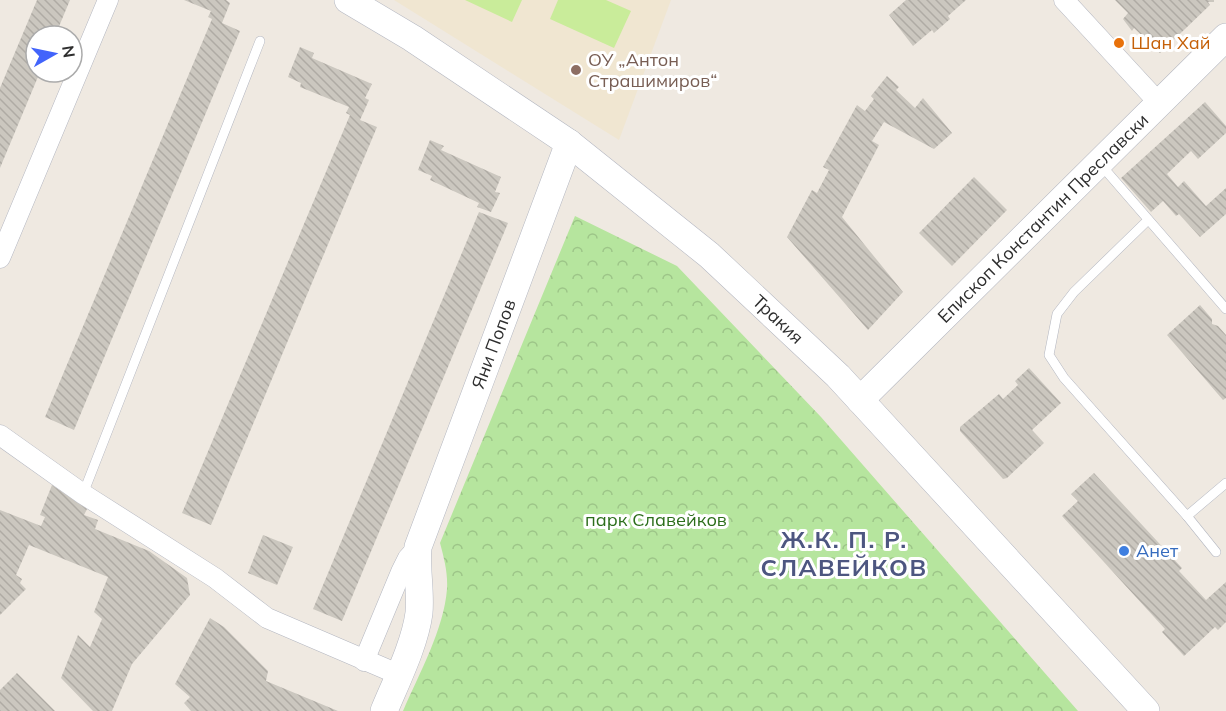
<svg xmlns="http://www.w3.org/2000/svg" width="1226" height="711" font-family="Mulish,sans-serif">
<defs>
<pattern id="park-crowns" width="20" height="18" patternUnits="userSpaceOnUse" patternTransform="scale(1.5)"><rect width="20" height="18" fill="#b6e59e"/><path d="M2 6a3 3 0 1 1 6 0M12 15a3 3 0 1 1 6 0" fill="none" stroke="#9dc588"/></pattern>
<pattern id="building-back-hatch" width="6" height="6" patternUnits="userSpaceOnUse" patternTransform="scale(1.5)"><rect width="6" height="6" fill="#cbc7bf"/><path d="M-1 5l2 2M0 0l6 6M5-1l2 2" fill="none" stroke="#afaba4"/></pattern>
</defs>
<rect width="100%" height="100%" fill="#efe9e1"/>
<polygon fill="#f0e6d1" points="394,0 671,0 619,140"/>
<path fill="url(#park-crowns)" d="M575,216L677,266L821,417L1078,711H403C419,674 444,629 447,589C448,573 444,558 440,543Z"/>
<g fill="#c9ec9a">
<polygon points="465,0 522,0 512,22"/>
<polygon points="558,0 606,0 631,11 614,48 550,19"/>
</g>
<g fill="url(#building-back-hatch)">
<polygon points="37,0 70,0 55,36 36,36 36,72 40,72 0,168 0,88"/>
<polygon points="184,0 226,0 230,3 222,23 240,31 74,430 45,417 212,19 208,17 211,11"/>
<polygon points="906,0 966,0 948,16 950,19 934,33 932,30 913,46 889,15"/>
<polygon points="1115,0 1214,0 1214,2 1208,2 1210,5 1160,53 1134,28 1132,31 1123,19 1128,13"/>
<polygon points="300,47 314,53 312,58 372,84 365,98 369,100 360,120 377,127 211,525 182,513 350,115 346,113 349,107 300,87 301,83 288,77"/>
<polygon points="887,76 899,87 896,90 915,108 923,98 952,133 934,149 884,122 872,141 879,145 842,217 903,292 868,330 787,237 812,190 817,193 829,170 823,167 857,105 865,111 874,99 871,96"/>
<polygon points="1205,102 1226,126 1226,133 1198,159 1191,151 1167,174 1178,187 1184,181 1206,206 1226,188 1226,214 1200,237 1179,214 1176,216 1163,201 1151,212 1121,178"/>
<polygon points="430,140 444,146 441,150 501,177 495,192 500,193 491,212 477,207 479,203 430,180 432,176 418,170"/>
<polygon points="974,177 1007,210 952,266 919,233"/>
<polygon points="479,212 508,223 342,621 313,609"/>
<polygon points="1200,305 1212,319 1212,324 1218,326 1226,335 1226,398 1223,400 1167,335"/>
<polygon points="1029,368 1061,403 1032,430 1044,443 1007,478 1003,479 960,431 960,427 999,394 1003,399 1018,385 1015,381"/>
<polygon points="1094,473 1182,568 1179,571 1206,600 1226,582 1226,622 1218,630 1215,627 1184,656 1162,632 1165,629 1062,516 1078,501 1071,494"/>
<polygon points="52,485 87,509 84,515 98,520 95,529 149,551 187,578 190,595 132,664 112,711 93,711 61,678 78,635 90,647 102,619 94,612 108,577 29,545 16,575 22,579 20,583 26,589 0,615 0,510 41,526 45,517 40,515"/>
<polygon points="263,535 293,547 277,585 248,573"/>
<polygon points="210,618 224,627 268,671 266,681 338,711 191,711 184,703 190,697 175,684"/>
<polygon points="17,673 55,711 0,711 0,690"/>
</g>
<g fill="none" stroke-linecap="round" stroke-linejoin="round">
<g stroke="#b4b7c1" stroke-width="10">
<g id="lane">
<polyline points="1101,165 1226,309"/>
<polyline points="1148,220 1074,292 1057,314 1049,355 1064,378 1187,516 1216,552"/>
<polyline points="83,494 260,41"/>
<polyline points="1187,516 1226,483"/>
</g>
</g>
<g stroke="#b4b7c1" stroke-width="21">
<g id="street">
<polyline points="1064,0 1159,103"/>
<polyline points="0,258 108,0"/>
<polyline points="0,435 83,494 215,578 267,618 400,675"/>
<polyline points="364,661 401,572 408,558 418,547"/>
</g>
</g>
<g stroke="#b4b7c1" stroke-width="28">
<g id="secondary">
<path id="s1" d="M348,0L412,38L569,143L709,255L838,376L1146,711"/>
<path id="s2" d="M860,400L1226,37"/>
<path id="s3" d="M384,711C396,682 415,644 419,613C421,591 416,569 418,547L569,143"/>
</g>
</g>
<use href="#lane" stroke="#fff" stroke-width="9"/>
<use href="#street" stroke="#fff" stroke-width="20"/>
<use href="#secondary" stroke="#fff" stroke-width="27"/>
</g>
<circle fill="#e8710a" stroke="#fff" stroke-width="2" cx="1119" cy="43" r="6"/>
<circle fill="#8d6e63" stroke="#fff" stroke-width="2" cx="576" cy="70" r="6"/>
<circle fill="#3f7fe0" stroke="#fff" stroke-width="2" cx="1124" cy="551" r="6"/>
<g text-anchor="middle" stroke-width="6" stroke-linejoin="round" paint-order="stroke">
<g font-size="18" fill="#c56008" stroke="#fff" text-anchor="start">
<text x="1131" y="49">Шан Хай</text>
</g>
<g font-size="18" fill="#785e54" stroke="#fff" text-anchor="start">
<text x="588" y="66">ОУ „Антон<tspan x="588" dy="21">Страшимиров“</tspan></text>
</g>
<g font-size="18" fill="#2e2e2e" stroke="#fff">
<text dy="6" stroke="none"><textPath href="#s2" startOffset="258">Епископ Константин Преславски</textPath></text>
<text dy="6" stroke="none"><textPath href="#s1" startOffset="537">Тракия</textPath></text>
<text dy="6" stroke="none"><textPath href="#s3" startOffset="387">Яни Попов</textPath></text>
</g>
<g font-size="18" fill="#2c6e1b" stroke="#fff">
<text x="656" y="526">парк Славейков</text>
</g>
<g font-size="18" fill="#366cbe" stroke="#fff" text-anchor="start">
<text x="1136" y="557">Анет</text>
</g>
<g font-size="24" font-weight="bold" letter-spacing="1.5" fill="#4d5680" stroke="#fff">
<text x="844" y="548">Ж.К. П. Р.<tspan x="844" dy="28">СЛАВЕЙКОВ</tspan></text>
</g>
</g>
<g transform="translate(54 54) rotate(81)"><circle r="28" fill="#ffffff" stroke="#ababab" stroke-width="1.5"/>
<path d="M0-4.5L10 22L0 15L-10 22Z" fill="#4264fb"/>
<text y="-9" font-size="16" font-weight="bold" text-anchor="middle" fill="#2e2e2e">N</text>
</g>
</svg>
